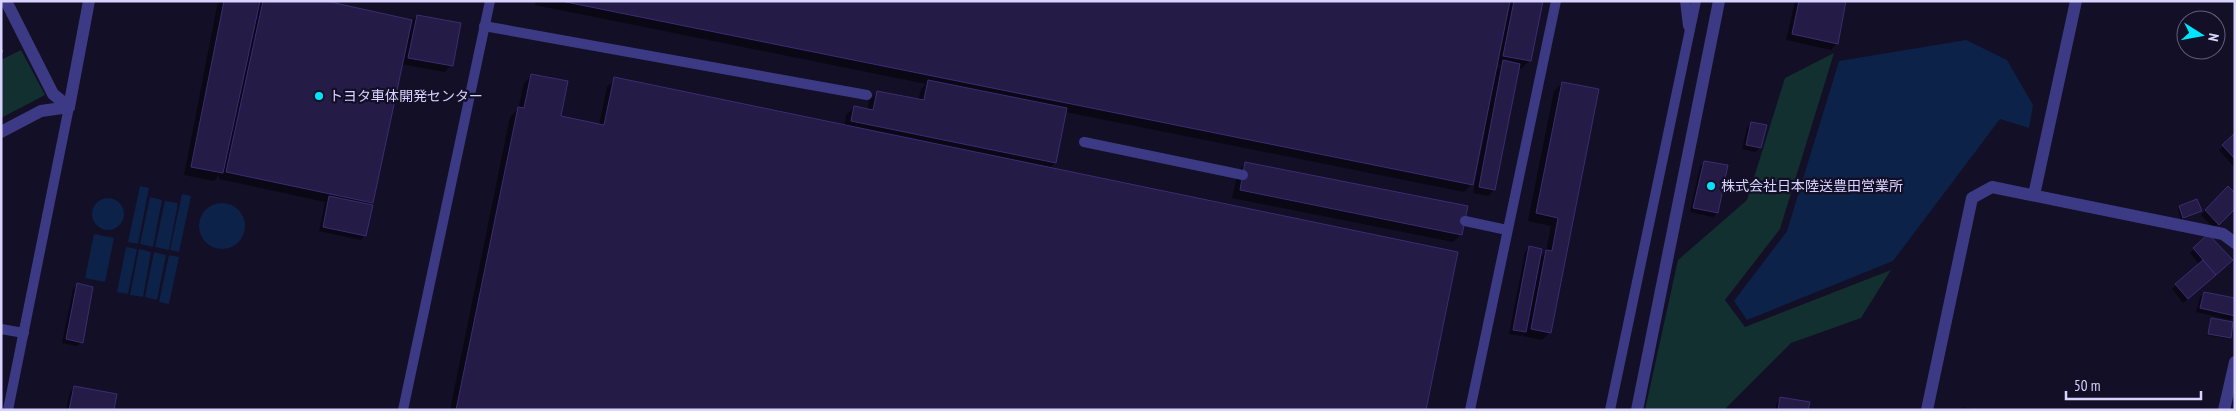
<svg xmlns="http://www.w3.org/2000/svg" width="2236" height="411" font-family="'PT Sans Narrow','Noto Sans JP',sans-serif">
<rect width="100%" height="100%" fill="#130f26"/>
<g fill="#12302f">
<polygon points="21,50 45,95 1,118 1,60"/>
<polygon points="1834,53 1780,229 1725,300 1745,327 1891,270 1861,318 1791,343 1724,410 1645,410 1678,260 1747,200 1785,78"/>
</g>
<g fill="#0c2248">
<polygon points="1966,40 2007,60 2033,105 2029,128 2000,119 1893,261 1747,320 1734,301 1787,231 1839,61"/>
<polygon points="140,186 149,188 138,244 128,242"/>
<polygon points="182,194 191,196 179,252 170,250"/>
<polygon points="150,197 162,200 153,247 140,244"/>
<circle cx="108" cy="214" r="16"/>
<polygon points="165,201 178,203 169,250 155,247"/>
<circle cx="222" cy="226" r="23"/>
<polygon points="94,234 114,238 105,282 85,278"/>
<polygon points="126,247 137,249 128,294 117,292"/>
<polygon points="139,249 151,252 143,297 130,295"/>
<polygon points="154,252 166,255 157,300 145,297"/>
<polygon points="169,255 179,257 169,304 159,302"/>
</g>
<g fill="#0007" fill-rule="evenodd">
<polygon points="218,1 320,1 412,21 417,16 451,65 445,72 401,64 371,203 369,205 365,235 361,240 319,231 325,202 219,179 220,174 214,181 184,175"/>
<path d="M536,1H1541L1530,60L1521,69L1518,68L1494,190L1488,196L1473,193L1485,131L1483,130L1472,184L1464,192L1065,112L1055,163L1049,169L1424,410H450L510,117L518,109L524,83L532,75L560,117L599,125L607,87L615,79L844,126L846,115L855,107L867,110L869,101L878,92L918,101L921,89L926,84L535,5ZM1496,64L1501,65L1495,71ZM925,89H928L924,107L922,106Z"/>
<polygon points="1795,1 1845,1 1837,43 1831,50 1786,40"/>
<polygon points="1562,83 1598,90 1550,332 1542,340 1523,336 1524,333 1521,336 1509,334 1525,252 1529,247 1539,258 1546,252 1551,226 1528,221 1554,91"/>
<polygon points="1752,123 1760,148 1755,152 1742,149 1747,128"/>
<polygon points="2235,135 2235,168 2219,150"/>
<polygon points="1705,162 1717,213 1713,217 1690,212 1700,166"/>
<polygon points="1246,163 1461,234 1453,242 1232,198 1238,171"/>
<polygon points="2228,188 2235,208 2214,228 2201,215"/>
<polygon points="2180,208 2198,212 2181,219 2178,209"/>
<polygon points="2208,236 2227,264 2183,303 2172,289 2199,264 2190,253"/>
<polygon points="77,285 81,342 77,346 62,343 73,289"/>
<polygon points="2204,293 2234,315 2230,320 2196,312 2200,297"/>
<polygon points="2212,320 2230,337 2228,339 2207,335"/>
<polygon points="74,387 113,410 66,410 70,392"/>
<polygon points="1781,398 1807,410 1775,410 1777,403"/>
<polygon points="1963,407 1981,410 1960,410"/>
</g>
<g fill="#241b47" stroke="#3b2d73">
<polygon points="224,1 260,1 223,173 191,167"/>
<polygon points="263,1 326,1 412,20 373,203 226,172"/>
<polygon points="561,1 1510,1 1473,185"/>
<polygon points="1514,1 1543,1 1531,61 1503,56"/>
<polygon points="1799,1 1846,1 1838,44 1792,34"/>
<polygon points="417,15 461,23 453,66 408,58"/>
<polygon points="1503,60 1520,64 1495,190 1479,187"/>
<polygon points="531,74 568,81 561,116 604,125 614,77 1458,252 1426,410 456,410 518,107 524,108"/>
<polygon points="928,80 1067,108 1056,163 851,121 854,106 873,110 877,91 924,100"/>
<polygon points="1562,82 1599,89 1551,333 1531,329 1546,250 1552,251 1558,218 1536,213"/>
<polygon points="1751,122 1767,125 1761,148 1746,145"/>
<polygon points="2235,133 2235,159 2222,145"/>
<polygon points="1704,161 1728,165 1718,213 1693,208"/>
<polygon points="1245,162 1468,206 1462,235 1240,190"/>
<polygon points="2228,186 2235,193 2235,209 2219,225 2205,210"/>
<polygon points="329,196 373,205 366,236 323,227"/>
<polygon points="2197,199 2202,211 2183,218 2179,206"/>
<polygon points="2208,234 2233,260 2216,275 2193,248"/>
<polygon points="1529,246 1542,249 1526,332 1513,330"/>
<polygon points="2203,260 2216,275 2188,299 2175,284"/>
<polygon points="77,283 93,287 83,343 66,339"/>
<polygon points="2204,292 2235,298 2235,316 2200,308"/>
<polygon points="2211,318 2233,322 2231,338 2208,334"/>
<polygon points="74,386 117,394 114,410 69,410"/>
<polygon points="1780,397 1810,402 1808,410 1778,410"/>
</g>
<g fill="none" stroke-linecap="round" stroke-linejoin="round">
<polyline stroke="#2fb8b0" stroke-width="3" stroke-dasharray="2.5 4" stroke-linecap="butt" points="1,50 1,53"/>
<g stroke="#3d3a85" stroke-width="10">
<polyline points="1685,1 1688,26"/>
<polyline points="484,26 867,95"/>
<polyline points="1084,142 1243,175"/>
<polyline points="1465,221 1507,230"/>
<polyline points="1,329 24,333"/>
<polyline points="8,410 69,107"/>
<polyline points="403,410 490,1"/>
<polyline points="1470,410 1556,1"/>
<polyline points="1610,410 1696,1"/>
</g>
<g stroke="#3d3a85" stroke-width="12">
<polyline points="6,1 53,94 69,107"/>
<polyline points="1,132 41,111 69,107"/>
<polyline points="2034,195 2076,1"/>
<polyline points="1927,410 1972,198 1992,187 2223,234 2235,243"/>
<polyline points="2224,410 2235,362"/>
</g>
<g stroke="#3d3a85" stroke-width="12">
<polyline points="69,107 89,1"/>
<polyline points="1637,410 1719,1"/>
</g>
</g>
<g fill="#00e5ff" stroke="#130f26" stroke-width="2">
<circle cx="319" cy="96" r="5"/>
<circle cx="1711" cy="186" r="5"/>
</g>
<g text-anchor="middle" stroke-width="4.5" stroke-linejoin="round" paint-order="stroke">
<g font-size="14" fill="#d9d4ff" stroke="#130f26" text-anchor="start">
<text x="329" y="101">トヨタ車体開発センター</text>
<text x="1721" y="191">株式会社日本陸送豊田営業所</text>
</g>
</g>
<rect width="2236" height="411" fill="none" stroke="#d9d4ff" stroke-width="5"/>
<g transform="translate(2201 35) rotate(101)"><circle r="24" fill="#130f26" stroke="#625e7d"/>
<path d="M0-4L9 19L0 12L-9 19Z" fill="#00e5ff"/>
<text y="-8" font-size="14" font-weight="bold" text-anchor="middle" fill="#d9d4ff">N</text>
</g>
<path d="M2066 391v8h135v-8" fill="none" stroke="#d9d4ff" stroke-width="2.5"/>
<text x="2074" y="391" font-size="15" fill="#d9d4ff" stroke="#130f26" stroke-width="4" paint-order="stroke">50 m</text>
</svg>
